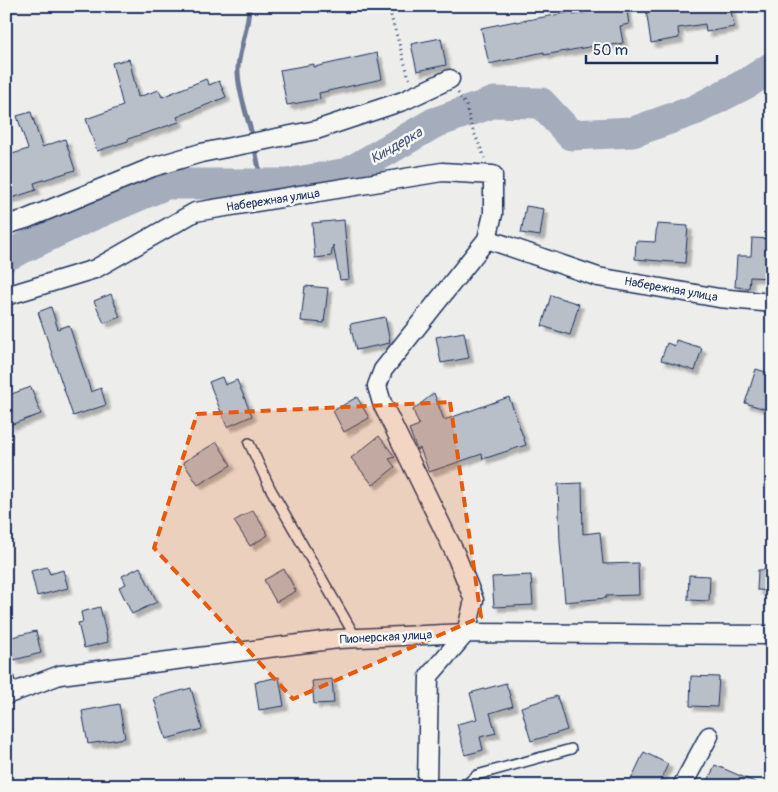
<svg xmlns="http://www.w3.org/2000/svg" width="778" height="792" font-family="Pangolin,sans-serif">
<defs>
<filter id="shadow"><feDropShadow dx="4.5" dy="4.5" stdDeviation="1" flood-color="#0004"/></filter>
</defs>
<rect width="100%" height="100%" fill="#edeeec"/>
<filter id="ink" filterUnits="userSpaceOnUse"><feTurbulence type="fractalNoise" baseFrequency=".02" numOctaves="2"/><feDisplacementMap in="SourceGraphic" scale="10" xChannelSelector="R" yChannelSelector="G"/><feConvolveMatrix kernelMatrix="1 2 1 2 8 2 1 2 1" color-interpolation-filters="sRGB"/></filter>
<g filter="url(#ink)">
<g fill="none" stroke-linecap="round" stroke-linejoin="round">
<g stroke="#6e7a96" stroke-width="5">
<path d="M249,6C249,27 240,46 238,67C237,87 247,115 252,135"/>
<polyline points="255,149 262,184"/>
</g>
<polyline stroke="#a5acbc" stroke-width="31" points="6,256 84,219 166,184 287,184 348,173 434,123 495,102 541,103 571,135 633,132 695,110 749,82 772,67"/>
</g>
<g fill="#b9bfc8" stroke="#1b2f5e" filter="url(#shadow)">
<polygon points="621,6 626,6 629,24 620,26 623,43 594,48 594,46 544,55 544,52 489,64 481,28 516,21 516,22 572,12 573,15"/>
<polygon points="665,6 730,6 734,27 706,32 705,24 678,28 679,38 651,43 646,9"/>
<polygon points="441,38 446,65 417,71 411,44"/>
<polygon points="377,53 382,79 319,93 320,99 287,105 280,70 314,64 314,67"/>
<polygon points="129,59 138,97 159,90 162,97 206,79 209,85 219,81 226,97 177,117 179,122 128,139 128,141 97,151 86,119 123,106 112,63"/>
<polygon points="31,112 42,147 65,139 75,170 34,183 36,190 6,200 6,156 28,149 17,116"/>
<polygon points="526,206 544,209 540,236 521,233"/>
<polygon points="344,220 349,279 340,280 333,245 331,256 315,258 312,223"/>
<polygon points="657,224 688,226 685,263 635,259 636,241 655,242"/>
<polygon points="752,238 772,239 772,278 750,277 749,288 735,287 737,256 751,256"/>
<polygon points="305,286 328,288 324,323 301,321"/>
<polygon points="111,294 120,317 104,323 94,301"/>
<polygon points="551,295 579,304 570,335 542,326"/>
<polygon points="51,307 58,329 69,325 91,392 101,388 106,405 73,416 38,312"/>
<polygon points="385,317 390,343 356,350 350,324"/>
<polygon points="464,332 469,358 441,363 436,337"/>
<polygon points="676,340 702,348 695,371 661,360 667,343 675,346"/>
<polygon points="756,369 772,374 772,411 745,403"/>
<polygon points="222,377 225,385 237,380 252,416 227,427 209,382"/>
<polygon points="31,387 41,414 10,425 6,415 6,396"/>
<polygon points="434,393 444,420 509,397 526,445 483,459 482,454 429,472 420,448 417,450 409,429 419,425 413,410"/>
<polygon points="357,397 369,418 344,432 333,411"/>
<polygon points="379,436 395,457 389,459 395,467 373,485 351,458"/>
<polygon points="217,442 231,465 198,485 183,462"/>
<polygon points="582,483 583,534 600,532 603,564 638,563 639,595 606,596 606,598 565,602 560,542 558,484"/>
<polygon points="253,510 268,535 250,546 234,521"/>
<polygon points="47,567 50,574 63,570 68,588 37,596 31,571"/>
<polygon points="140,567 157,602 132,614 119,587 126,584 122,576"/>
<polygon points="284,569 296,591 276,602 264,580"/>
<polygon points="758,570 772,570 772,591 757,590"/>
<polygon points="531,575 533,605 494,607 492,577"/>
<polygon points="689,575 710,576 709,601 688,600"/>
<polygon points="100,607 108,642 84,648 78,623 83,622 81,612"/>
<polygon points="36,631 41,653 14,660 8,638"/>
<polygon points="691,676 719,677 717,707 690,706"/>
<polygon points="279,677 284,706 259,710 255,682"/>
<polygon points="332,679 334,703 314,704 312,681"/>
<polygon points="506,683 513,706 490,713 496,733 480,737 483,750 465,755 457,724 477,719 470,693"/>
<polygon points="191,688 202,729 166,739 154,698"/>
<polygon points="557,696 567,730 531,741 521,707"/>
<polygon points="119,704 125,738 88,744 82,711"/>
<polygon points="644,752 668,764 658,786 628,786"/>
<polygon points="715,765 764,786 706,786"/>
</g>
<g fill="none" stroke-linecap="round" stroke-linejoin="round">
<g stroke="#1b2f5e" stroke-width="12">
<g id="service">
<polyline points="249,443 270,488 356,638"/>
<polyline points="6,670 13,692"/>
<polyline points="464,786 477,775 571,749"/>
</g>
</g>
<g stroke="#1b2f5e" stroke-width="21">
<g id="minor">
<polyline points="6,225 26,219 153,167 201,153 316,130 403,101 450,79"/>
<polyline points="487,239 598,277 719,298 772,303"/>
<polyline points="6,296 95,269 195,212 442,172 493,175 493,214 487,239 383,370 377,386 382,403 455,553 474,600 466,633 429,676 427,786"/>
<polyline points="6,695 60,675 338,639 466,633 772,635"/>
<polyline points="682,786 709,736"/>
</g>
</g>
<g stroke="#1b2f5e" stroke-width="3" stroke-dasharray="1 4" stroke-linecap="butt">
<polyline points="388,6 410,81"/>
<polyline points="458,93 466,106 472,128 485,158"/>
</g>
<use href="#service" stroke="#f6f6f2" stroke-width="9"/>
<use href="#minor" stroke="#f6f6f2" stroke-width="18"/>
</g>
</g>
<path fill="#e8590c" fill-opacity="0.2" stroke="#e8590c" stroke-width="4" stroke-dasharray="10 6" stroke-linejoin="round" d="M450,402L481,617L293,699L154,548L197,414Z"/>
<g text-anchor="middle" stroke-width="5" stroke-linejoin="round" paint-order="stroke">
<g font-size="12" fill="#1b2f5e" stroke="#f6f6f2">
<text transform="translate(273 200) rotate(-9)" y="4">Набережная улица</text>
<text transform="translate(671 289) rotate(10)" y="4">Набережная улица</text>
<text transform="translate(386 637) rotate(-3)" y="4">Пионерская улица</text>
</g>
<g font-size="14" font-style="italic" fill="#44547a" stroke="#f6f6f2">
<text transform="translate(396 145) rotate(-30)" y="5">Киндерка</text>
</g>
</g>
<rect width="778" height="792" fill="none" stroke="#f6f6f2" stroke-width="25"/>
<rect x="12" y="12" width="753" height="767" fill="none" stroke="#1b2f5e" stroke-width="2" filter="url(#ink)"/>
<path d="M586 55v8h131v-8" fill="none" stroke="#1b2f5e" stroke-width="2.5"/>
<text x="593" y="55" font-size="15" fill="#1b2f5e" stroke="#f6f6f2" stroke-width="4" paint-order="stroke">50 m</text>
</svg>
